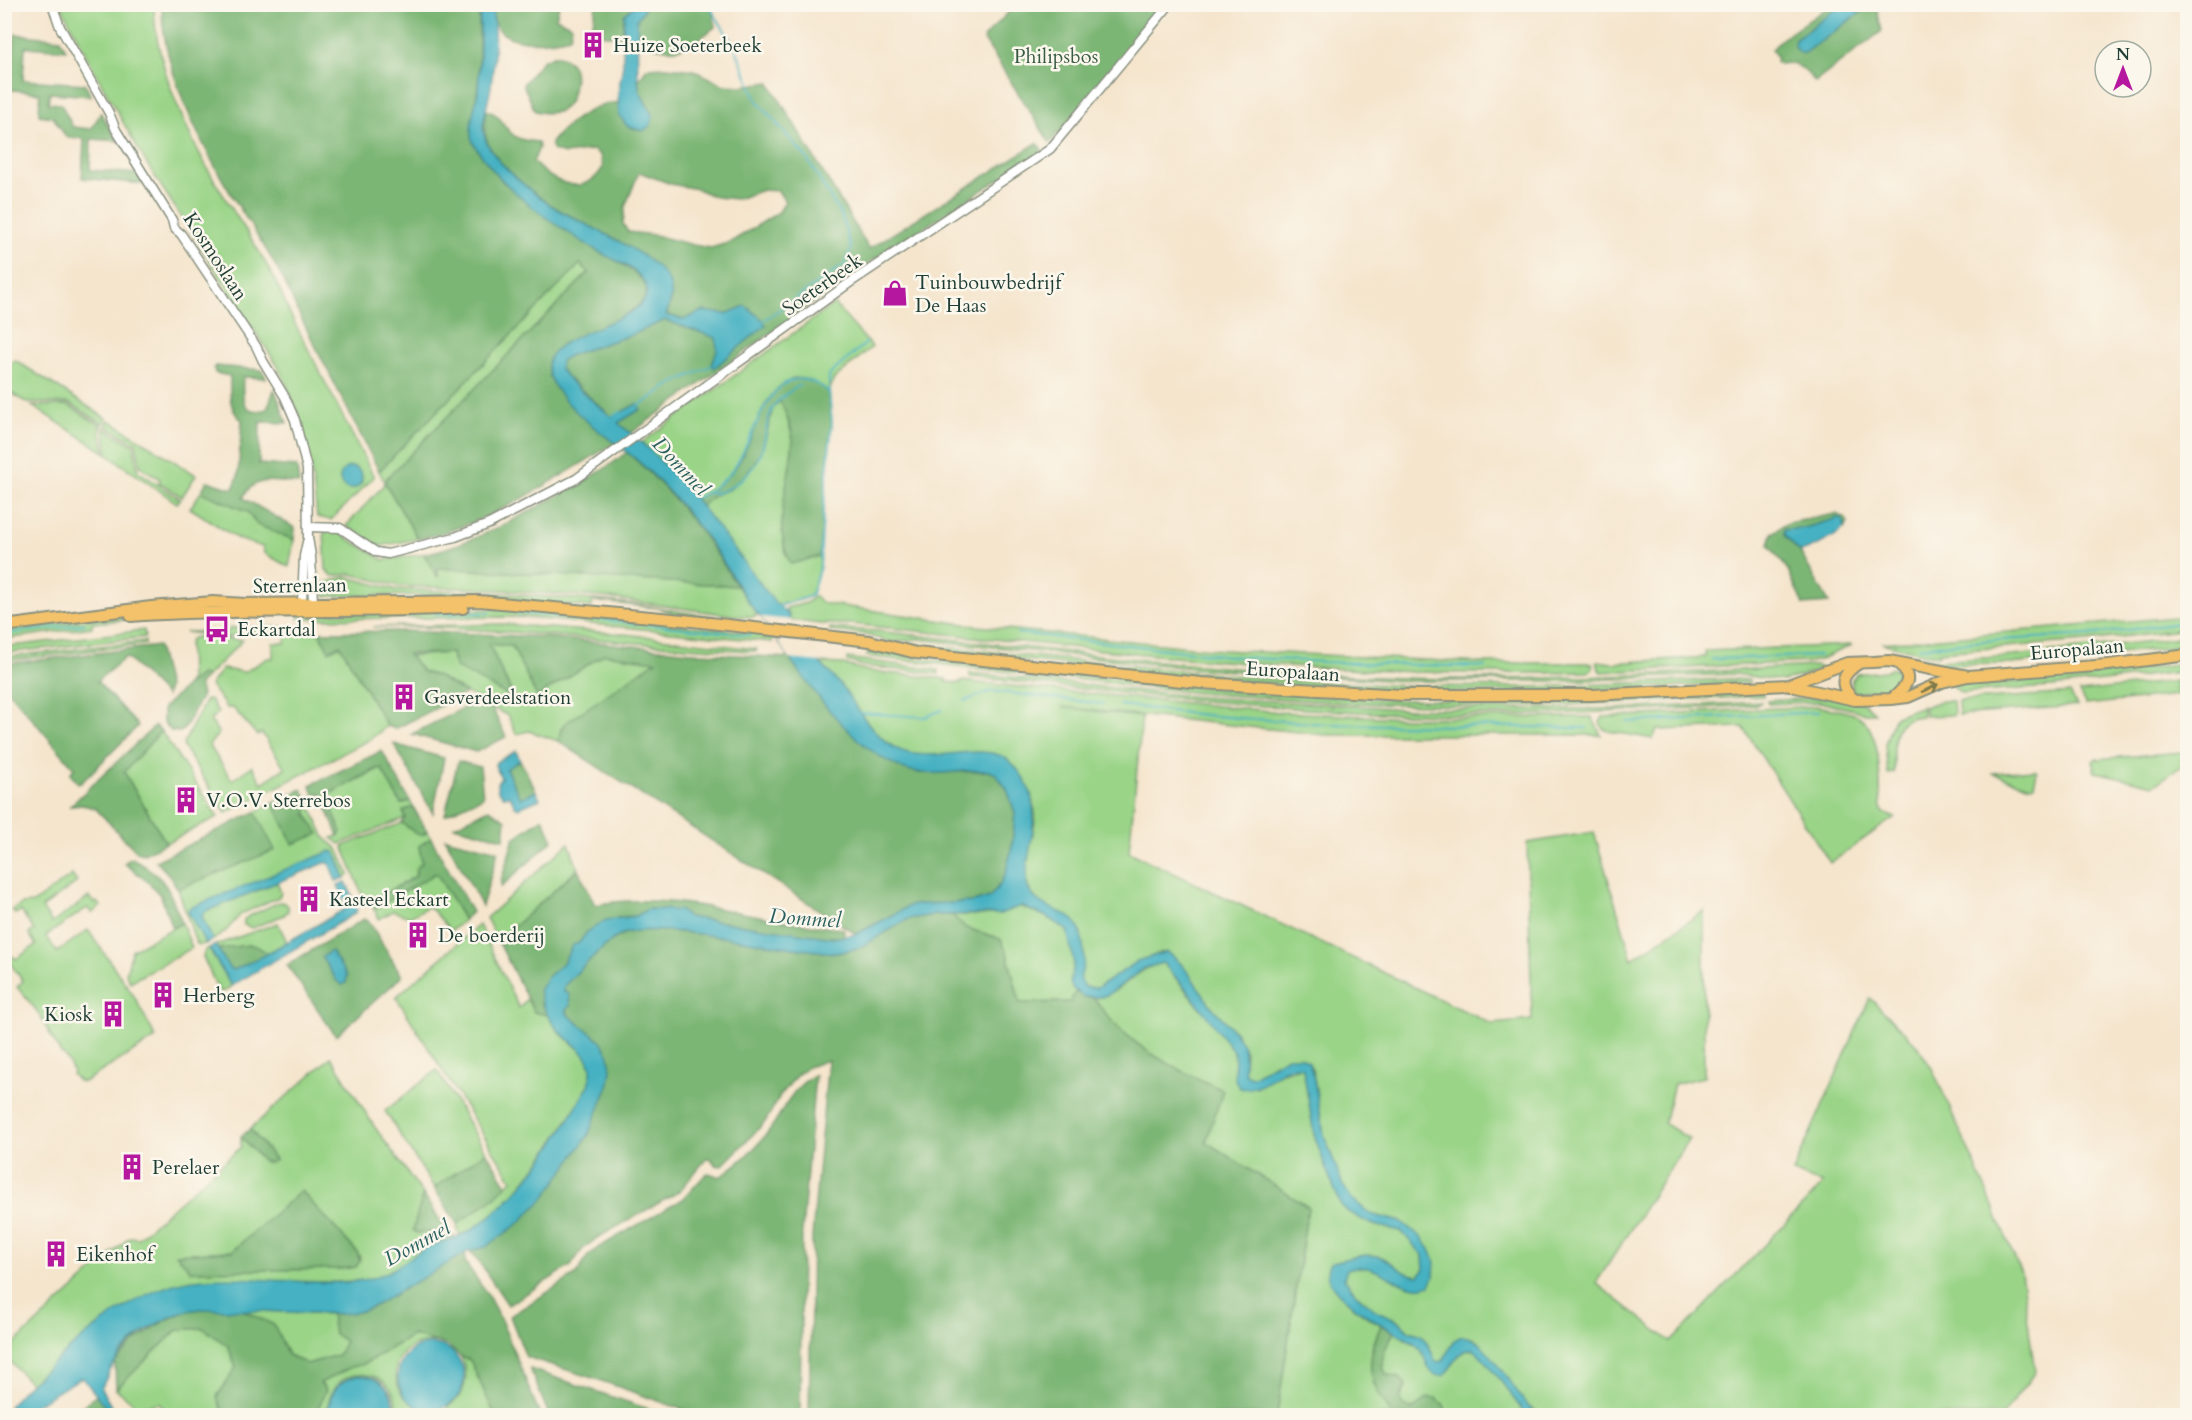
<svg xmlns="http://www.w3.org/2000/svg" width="2192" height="1420" font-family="Cardo,serif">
<rect width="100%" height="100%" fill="#fbf7ec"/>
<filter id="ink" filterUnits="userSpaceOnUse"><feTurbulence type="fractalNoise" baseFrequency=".0167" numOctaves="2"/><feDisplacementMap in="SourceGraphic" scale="12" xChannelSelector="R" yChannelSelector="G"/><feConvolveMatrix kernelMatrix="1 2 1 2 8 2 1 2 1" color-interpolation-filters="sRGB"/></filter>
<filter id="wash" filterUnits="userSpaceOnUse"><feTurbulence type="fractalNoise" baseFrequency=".008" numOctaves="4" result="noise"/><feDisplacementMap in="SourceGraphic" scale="24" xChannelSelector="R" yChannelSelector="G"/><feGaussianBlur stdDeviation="1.35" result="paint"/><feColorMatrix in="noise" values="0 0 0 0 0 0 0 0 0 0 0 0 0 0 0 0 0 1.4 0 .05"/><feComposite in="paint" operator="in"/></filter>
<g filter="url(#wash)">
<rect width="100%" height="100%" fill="#f5e5cd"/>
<g fill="#9ad487" stroke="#5c885e" stroke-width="1.5" fill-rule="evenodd">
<path d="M61,5H154C154,64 189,139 220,190C244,229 272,266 288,310L374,477L331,520L317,517C311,459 305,418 277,365L145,161L92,67Z"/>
<polygon points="580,264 589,272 384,481 418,539 380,546 346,526 383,486 384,481 379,471"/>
<path d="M834,304L872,347L834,379L829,392C771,345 759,435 735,467C725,482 711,491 696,499L642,442Z"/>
<polygon points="15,360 106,418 103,424 69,403 27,403 5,389 4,363 10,365"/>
<polygon points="780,400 785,411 793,439 782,531 785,553 791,563 820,556 820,566 811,596 801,600 781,604 775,603 701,506 716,494 730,489 766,428 773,408"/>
<polygon points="68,405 102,426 100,431 106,453 32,406"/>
<polygon points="109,420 196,475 182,497 159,482 160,479 140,466 136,443 106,426"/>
<polygon points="104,428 134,445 138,471 180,499 177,503 108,455"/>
<polygon points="201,492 248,512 258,525 294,540 289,567 264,553 263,547 238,539 190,508"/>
<polygon points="324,531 335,531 384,560 424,554 437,576 438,568 737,586 758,615 753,617 737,616 602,597 485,589 399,586 351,574 332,576 326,570"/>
<path d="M347,577L394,589L491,593L593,600L641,605L717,618V620L676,615L658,608L593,601L592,607L493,599L471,595L327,596C321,593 317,591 316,584C328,584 336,578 347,577Z"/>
<path d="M815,596L822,603L977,626L1222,650L1485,663H1592L1593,668L1588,672C1340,680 1097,650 852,624H820L790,620L786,608L806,603Z"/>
<polygon points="501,609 530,610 773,634 772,642 522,617 299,619 299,614"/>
<polygon points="2187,616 2187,629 2086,641 1939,652 1939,655 1921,653 1882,643"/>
<polygon points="99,618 146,618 92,623 92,627 5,639 5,630"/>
<path d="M503,624L624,634L757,649L756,651C628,646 502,625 373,627Z"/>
<polygon points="282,627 282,630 256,631 228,637 185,632 229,631 230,628"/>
<path d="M830,628L876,631C1052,650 1227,672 1404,678C1542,682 1679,673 1816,666L1824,669L1784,681L1735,674L1562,681H1405L1202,669L918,639L891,642L862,634L830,631Z"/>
<polygon points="144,630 145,637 5,653 5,647"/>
<polygon points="319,632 329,651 340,645 387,726 369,740 226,813 184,748 183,744 206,700 210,699 218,713 210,720 219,733 209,745 232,780 252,766 262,783 285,768 262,733 257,735 233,708 227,708 210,685 222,669 244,672 268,658 273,658 273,643 285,643 286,634"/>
<polygon points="196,637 243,640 206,677 202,675 186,686 190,678 189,644 191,639"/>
<polygon points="2187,637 2187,646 2011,664 1922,665 1922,658 1938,661 2014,656"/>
<polygon points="145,641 145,644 5,661 5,657 15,656"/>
<polygon points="489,644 512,646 537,697 604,654 657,661 561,728 558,741 529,731 516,734 508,716 437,676 423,672 408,656 452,653 453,661 514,697"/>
<path d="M911,644L1202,673L1283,680L1405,686L1536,687L1731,679L1749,680V683C1634,689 1519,694 1404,691C1242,685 1081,666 920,649L911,647Z"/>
<polygon points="1852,645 1819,660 1809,662 1602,672 1599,670 1597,661 1612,663 1706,657 1705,651"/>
<path d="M883,649L916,658C1079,675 1241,695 1405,700C1524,703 1643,697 1763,691V696L1562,705L1475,706L1347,703L1200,693L867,656V653Z"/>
<polygon points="847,658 938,670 939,674 864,666 847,661"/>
<path d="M820,663L841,664L869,671L946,679V682L961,683V681L1280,712L1404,718L1592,717L1601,735H1325L1061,707L1142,717L1129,852L1492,1024L1532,1020L1527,843L1594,832L1632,959L1704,911V1077L1674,1084L1664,1123L1689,1139L1596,1283L1671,1342L1823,1184L1793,1172L1870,998L1916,1044L1933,1070L1984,1185L2021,1273L2035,1372L2003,1415L1544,1416L1526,1405L1503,1371L1478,1342L1472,1338L1460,1337L1453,1342L1443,1361L1435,1362L1431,1350L1422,1335L1409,1331L1399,1321L1375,1310L1355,1293L1344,1278L1347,1269C1371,1260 1393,1282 1415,1287L1435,1262L1426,1244L1402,1222L1370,1214L1350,1197L1342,1183L1324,1135L1312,1068L1277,1062L1252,1077L1246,1075L1244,1071L1245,1052L1237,1034L1213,1009L1182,965L1162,952L1140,961L1097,988L1084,987L1080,981L1084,957L1079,930C1064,919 1043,909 1032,894C1016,874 1035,841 1035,819C1036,802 1028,785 1019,772C993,733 944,765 908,754C869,741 849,690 820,663Z"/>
<polygon points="2187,663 2187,671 2052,687 1961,693 1951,684 1962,681 1988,684 2076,677"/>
<polygon points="1891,668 1897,671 1899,677 1896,687 1859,693 1853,691 1851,681 1856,674 1885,671"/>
<path d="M970,673L1200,697L1404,709H1614L1761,702L1757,705C1639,711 1522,717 1404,714C1258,709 1114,692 970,677Z"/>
<polygon points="2176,681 2177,695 2086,705 2079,692"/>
<polygon points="2070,693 2077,706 1959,715 1958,701"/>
<polygon points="1827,697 1864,703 1875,713 1866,713 1820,702 1768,704 1767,701"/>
<polygon points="1940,701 1953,701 1954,715 1925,716 1924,707"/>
<path d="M1817,706C1830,709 1847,710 1858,716C1883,731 1879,782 1881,808L1884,813L1895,817L1830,863L1743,727L1657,730L1653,739L1608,731L1602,728L1600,722L1603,717Z"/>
<path d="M1922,706V716C1887,718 1895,745 1894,773L1888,774L1885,744L1894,718L1896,716Z"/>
<polygon points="161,731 218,817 166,843 124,772"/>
<polygon points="2183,752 2186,754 2186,763 2154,785 2096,772 2093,761 2096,759"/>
<polygon points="381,768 401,804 410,801 413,807 403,811 405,818 340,844 332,838 338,836 341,832 327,795"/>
<polygon points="2035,770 2037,772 2034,785 2031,786 1992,773"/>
<polygon points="273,803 276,808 310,820 306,811 309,803 325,838 338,849 349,874 345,878 335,852 188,912 206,944 199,945 196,943 178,889 274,850 255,812"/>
<polygon points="402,823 417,834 425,834 427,831 431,838 419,846 422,863 415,871 416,876 366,904 343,846"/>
<polygon points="569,843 578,869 498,941 486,918"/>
<polygon points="434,874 437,874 464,920 451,931 429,906 410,917 393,911 379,919 374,909"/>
<polygon points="72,875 77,882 42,908 52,923 89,897 94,903 97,902 101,906 92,913 87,908 46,936 57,952 88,930 134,996 156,1038 84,1082 78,1081 72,1074 73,1071 64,1055 61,1054 37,1011 17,987 23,981 7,959 5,959 5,955 6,957 12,956 16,959 36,945 29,934 34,930 21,911 15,914 12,910 22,904 33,903"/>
<polygon points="277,882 281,893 279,897 241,914 225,932 213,940 202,917 203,912"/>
<polygon points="279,902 285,903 288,906 288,911 284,915 252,928 244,925 244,920 247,917"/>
<path d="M1018,906L1045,916L1067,930L1074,958L1072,988L1076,992L1070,1002L1020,1003L1007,953L996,937L966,928L952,915C974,915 997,917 1018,906Z"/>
<polygon points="182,923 192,948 130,982 126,974 132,950"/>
<polygon points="278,923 287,942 268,953 250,945 218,949 216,945"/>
<path d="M479,925L519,1008L527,999L534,1012L548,1015C551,1020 554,1026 558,1031C575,1049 599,1054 589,1085C561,1132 513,1214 459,1236L457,1224L495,1197L512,1180L396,997Z"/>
<polygon points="209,948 231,986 225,991 219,992 203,957 205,950"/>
<path d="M1163,963L1228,1041C1234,1052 1237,1057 1234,1069L1256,1088L1279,1073L1300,1067L1303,1068L1314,1134L1325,1166L1341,1204L1348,1212L1361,1219L1374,1225L1401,1231L1423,1255L1424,1269L1419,1276C1401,1275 1396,1263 1381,1257C1367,1252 1345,1259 1330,1263C1316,1285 1365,1316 1381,1325L1372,1348L1373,1382L1392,1415H1277L1308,1207L1206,1142L1223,1090C1171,1067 1126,1046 1094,998C1120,996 1136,967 1163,963Z"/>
<path d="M331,1057L374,1126L423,1194L414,1230L417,1233L447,1231L455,1238L425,1248L411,1259L384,1275L367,1280L336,1282L203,1280L103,1324L70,1348L31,1384L5,1356L4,1353L130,1237L138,1238L241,1147V1137L263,1161L266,1163L275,1159L250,1129ZM301,1191L357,1252L360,1257L356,1267L340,1269L192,1271L176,1254L232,1251Z"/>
<polygon points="437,1070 486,1152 434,1188 385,1111"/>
<polygon points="242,1310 331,1314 334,1334 346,1341 338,1355 307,1364 288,1355 274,1325"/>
<polygon points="203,1328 228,1346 236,1368 217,1396 223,1414 222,1415 167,1415 160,1403 138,1407 116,1389 177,1330"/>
<path d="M1394,1332L1419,1347L1425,1358L1445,1375C1453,1364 1460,1348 1475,1350L1485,1359L1526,1415H1446L1444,1405L1428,1398L1417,1408L1407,1409L1403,1407L1400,1399L1406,1387L1399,1378L1386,1374C1377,1361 1387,1344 1394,1332Z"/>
<path d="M413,1335L435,1342C373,1342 391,1420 444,1409L447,1415H410L406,1409L400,1412L401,1415H396C403,1364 324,1358 328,1415L315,1416L326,1390L320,1383L351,1367L364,1364Z"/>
<path d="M461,1357L470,1360L495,1415H451L447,1407C466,1396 470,1376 461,1357Z"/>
</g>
<g fill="#7bb674" stroke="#4d7a54" stroke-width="1.5" fill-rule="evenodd">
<path d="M162,5H479V76L472,135L473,142L503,182L636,274C642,279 648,285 646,294C641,314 581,337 562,344L549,377L565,399L616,445L606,448C547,485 486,525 418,539L384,481L589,272L580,264L379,471L295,306C278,262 249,225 225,184C196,134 161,63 162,5Z"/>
<path d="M492,5H559L556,18L572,26L570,37C550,42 505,48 495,23C493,18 493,10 492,5Z"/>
<polygon points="596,5 635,5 624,15 622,36 596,34 592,29"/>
<path d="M647,5H708L713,12L715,27C687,50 670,58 637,38V19Z"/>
<polygon points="1016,5 1168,5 1050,143 983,38"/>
<path d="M1831,5H1841L1795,40L1805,53L1862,11L1863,5H1876L1882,31L1815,82C1805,70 1797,60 1779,64L1776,61L1777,57L1772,50L1779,41Z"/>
<polygon points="15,34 60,39 66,50 25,47 23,80 85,84 91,96 50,93 48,103 61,104 73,127 91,129 101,113 118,141 91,139 90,170 138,174 144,184 82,178 84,139 66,137 53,117 39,115 40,93 5,89 5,77 11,78"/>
<path d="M556,55C562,57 568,59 572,65C575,71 575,78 574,84C571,109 560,117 535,111L523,84L543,60Z"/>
<path d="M666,67L694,70L724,85L742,86L769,82L869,249L1037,143L1043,151L873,260L631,433L617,423L640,409L637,404L612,417L564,374L560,369L561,361L570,355L634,334L665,320L716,338L717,350L712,364L766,325L762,319L745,306L726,314L702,311L684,320L666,315C672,302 675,289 665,276C645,249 586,226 556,208C539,198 524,185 509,171C489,151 481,139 486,110C500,113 502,125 511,133C518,140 528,141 538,142L539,148L533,162C552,182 585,199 603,167L600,155L593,150L565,154L552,150L551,143C564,125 596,101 619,103V115L653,116L640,92L638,81L647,68ZM639,172L671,184L697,189L716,197L737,199L763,190L778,191L785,201L779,212L731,242L711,248L693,245L654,235L628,232L623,224L625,207Z"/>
<path d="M216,366L262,370L266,378L243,377C242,396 240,417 267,409L274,390L276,393L287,423L260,422L259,464L297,467L299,484C278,482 254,474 243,498L295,528L294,540L257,525L248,512L201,492L207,481L233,489L238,476L242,420C228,410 230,393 230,376L215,373L214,368Z"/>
<path d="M794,378C809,379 817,382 829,392L832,423L823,513L820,556L791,564C770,525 791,481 793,440C793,428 785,412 780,401L773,408L762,452L746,474L730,489L716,494L701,506L696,499C711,491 725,481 736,467C753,443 756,409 778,388C783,384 789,381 794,378Z"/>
<path d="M627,452C671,490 707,536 737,586L438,568V577L424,554C470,544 511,522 552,499C578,485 604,471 627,452Z"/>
<polygon points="1836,514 1846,519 1848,523 1845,528 1845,525 1823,522 1805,528 1796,528 1784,535 1800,552 1829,603 1803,605 1788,570 1769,545 1772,533 1788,523"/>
<polygon points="405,631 544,637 701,653 789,658 831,711 918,773 989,771 996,774 1007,789 1015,813 1012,847 1006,872 1001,883 990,897 974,902 921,904 909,906 856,934 558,741 564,724 656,661 604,654 537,697 512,646 489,644 514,699 455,667 452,653 408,654 423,672 437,676 466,693 395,729 387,726 340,645 329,651 319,632"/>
<polygon points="158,646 168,687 166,696 126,657 97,681 138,726 81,783 78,783 70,774 74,768 5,687 5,664"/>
<polygon points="202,674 206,677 199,684 202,695 185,728 180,732 171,731 163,722 163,708 186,686"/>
<polygon points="479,700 491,706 506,737 476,752 412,734"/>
<polygon points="155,726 161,731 124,772 166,843 144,854 137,852 95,808 82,805 70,806"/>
<polygon points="394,744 444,758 433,813"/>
<polygon points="382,751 410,801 401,804 381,768 376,769 327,795 341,832 338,836 321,794 315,796 310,785"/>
<polygon points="520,760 536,791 520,798 506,768"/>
<polygon points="458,761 480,767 483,797 445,815"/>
<polygon points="302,789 309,803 306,814 319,834 293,844 273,803"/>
<polygon points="413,807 427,831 422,835 417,834 402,823 405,818 403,811"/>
<polygon points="489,809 506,820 504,839 454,826"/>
<polygon points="255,812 275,850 178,889 170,876 156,861"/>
<polygon points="543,818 553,840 501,887 501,881 514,838"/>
<polygon points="431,838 472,912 464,920 437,874 434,874 374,909 372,906 366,904 416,876 416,868 422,863 419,846"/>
<polygon points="445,838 498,851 482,906"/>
<path d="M132,858C167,879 167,885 182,923L172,928L161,896L148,882L124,863Z"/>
<path d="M578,869L595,905C676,889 763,923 844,929V937H821L688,917L679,910L648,909L636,916L620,917L587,932L579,943L573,946L563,963L547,977L541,1003L548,1015L534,1012L498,941Z"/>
<path d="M934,915H952L966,928L1001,939L1007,953L1020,1003L1070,1002L1076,992L1084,997L1094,998C1126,1046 1171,1067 1223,1090L1206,1142L1308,1207L1277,1415H809L812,1237L828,1060L808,1067L797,1075L780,1096L765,1122L722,1166L716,1165L711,1159L707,1158L681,1189L675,1194L597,1238L582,1250L571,1266L508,1305L475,1256L469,1251L486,1247L588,1136L596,1113L601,1041L568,1015L564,986C581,969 598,948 619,936C652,917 792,952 838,953L861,947L908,919Z"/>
<polygon points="364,919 368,920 402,976 336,1036 287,965"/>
<polygon points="250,945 256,946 268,953 234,970 229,968 218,949"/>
<path d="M815,1075L802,1232L800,1415H698L599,1380L526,1357L510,1316L577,1274L587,1257L599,1247L683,1199L706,1174L709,1173L720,1177C737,1164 755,1150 768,1132C783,1112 792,1086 815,1075Z"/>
<polygon points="250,1129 275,1160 271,1163 263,1161 241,1137"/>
<polygon points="486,1152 507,1185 495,1197 457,1224 434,1188"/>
<polygon points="301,1191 357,1252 360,1261 356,1267 340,1269 191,1271 176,1254 232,1251"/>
<polygon points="423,1194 447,1231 417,1233 413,1230"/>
<polygon points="465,1253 465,1262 487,1294 501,1320 540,1415 495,1415 470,1360 461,1357 447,1345 413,1335 364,1364 351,1367 320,1383 326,1390 315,1415 302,1415 277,1409 259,1414 257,1415 222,1415 223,1414 217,1397 236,1367 228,1346 203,1328 177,1330 116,1389 115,1363 133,1343 164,1321 188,1310 200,1309 242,1310 274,1325 288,1355 307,1364 338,1355 345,1341 334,1334 331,1314 363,1311 376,1305"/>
<path d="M1381,1325L1394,1332C1387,1344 1378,1361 1386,1374L1399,1378L1406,1384L1400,1399L1403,1406L1412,1410L1428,1398H1436L1444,1405L1446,1415H1392C1368,1379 1364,1366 1381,1325Z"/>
<polygon points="530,1369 666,1415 549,1415"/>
<polygon points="97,1394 107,1409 108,1415 71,1416"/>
</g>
<g fill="#45b1c2" stroke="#32777b" stroke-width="1.5">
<path d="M479,4L492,5C496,32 495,59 491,86C489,100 484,114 483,127C483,140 493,154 501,163C518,180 536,197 557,209C586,226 647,250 666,277C675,290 671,302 666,315L684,320L702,311L726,314L745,306L762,319L766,325L714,368L712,364L717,350L716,338L665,320L634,334L570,355L561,361L560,369L574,385L612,417L637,404L641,409L618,423C682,471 726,540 775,603L789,615L790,620C799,633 809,648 819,661C826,670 836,679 843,688C858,709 874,737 897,749C932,766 989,738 1012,763C1042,795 1034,822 1028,861C1027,870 1025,880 1028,888C1037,910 1069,909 1078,926C1082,935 1085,952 1084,962C1083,973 1077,976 1084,987L1097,988L1140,960L1167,952C1187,965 1198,989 1212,1007C1222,1019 1235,1029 1242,1044C1247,1054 1241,1066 1246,1075L1252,1077L1287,1057H1301L1309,1062L1314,1079L1324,1135L1342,1183L1350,1197L1370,1214L1401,1222L1421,1237L1430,1249L1435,1262L1434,1277L1430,1285C1403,1297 1378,1258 1347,1269L1344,1278L1355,1293L1375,1310L1399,1321L1409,1331L1422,1335L1431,1350L1435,1362L1443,1361C1448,1354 1449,1343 1458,1338C1481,1326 1515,1393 1528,1406C1532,1410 1538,1413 1544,1415H1526C1518,1405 1480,1350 1472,1349C1459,1348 1452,1366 1445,1375C1423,1380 1429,1352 1414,1343C1395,1331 1311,1292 1330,1263C1344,1259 1367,1252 1381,1257C1396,1263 1401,1275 1419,1276L1424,1269L1423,1255L1401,1231L1374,1225L1361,1219L1348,1212L1341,1205L1325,1166L1314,1134L1303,1068C1280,1061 1264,1093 1240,1088C1230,1077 1237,1065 1234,1052L1188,991L1163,963L1145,968L1109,994L1101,997H1084L1072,988L1070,982L1074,964L1067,930L1045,916L1021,906L1000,914L934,915L908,919L861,947L838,953C792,952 651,917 618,936C598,949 581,969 564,986V992L569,994L570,1006L566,1010L568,1015L601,1041L609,1055L611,1069L609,1083L588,1136L545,1197L518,1224L486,1247L469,1251L376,1305L363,1311L342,1314L200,1309C168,1312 131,1337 114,1364C109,1372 105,1381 101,1389L114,1411L111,1414L82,1377L37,1404L22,1415L5,1416C8,1399 44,1372 57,1360C90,1330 139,1291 183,1282C218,1275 256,1280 292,1281C321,1282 353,1286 381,1275C399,1269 412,1254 428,1247C440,1242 454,1239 466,1233C522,1200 558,1139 589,1085C598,1056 577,1049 560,1032C549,1021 542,1006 539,991L547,977L563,963L573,945L579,943L587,932L606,920L636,916L648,909L679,910L688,917L833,938L857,934L909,906L921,904L974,902L990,897L1001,883L1006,872L1012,847L1015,813L1007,789L996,774L989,771C965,768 940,777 916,772C853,760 796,667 761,617L758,615C742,594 730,572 716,551C695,520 657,475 628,453C605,436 548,397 548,366C547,329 657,323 646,286C641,269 613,260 599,252C557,226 514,199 484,159C480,153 474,146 472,140C468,125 476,105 478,90C480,62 481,33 479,4Z"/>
<polygon points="635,5 647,5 637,19 638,81 640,92 653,116 650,126 643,131 627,126 619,115 618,94 623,64 624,15"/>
<polygon points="1841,5 1863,5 1862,11 1805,53 1799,53 1794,46 1795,40"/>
<circle cx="351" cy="478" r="11"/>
<path d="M1838,518L1842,519L1845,525C1842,535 1811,549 1800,552L1784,535V530L1805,528Z"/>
<polygon points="516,751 520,760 506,769 520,798 536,791 540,799 519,808 515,806 510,796 503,796 498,791 497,783 501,778 495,765 496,762"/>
<polygon points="331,851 335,852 345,878 336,881 329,863 325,863 204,912 202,917 213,940 206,944 188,912 189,908"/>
<polygon points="346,882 357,907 356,913 231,986 209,948 216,945 229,968 234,970 268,953 347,908 338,885"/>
<polygon points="331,951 347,976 346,983 342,985 336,980 322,957"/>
<circle cx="431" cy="1377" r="33"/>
<path d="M356,1376C380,1374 397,1392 394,1415H329C327,1396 337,1381 356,1376Z"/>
</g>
<polygon fill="#f5e5cd" points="761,617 791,620 821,662 790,659"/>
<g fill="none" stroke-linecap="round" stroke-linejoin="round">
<g stroke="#45b1c2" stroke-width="2">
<polyline points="708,4 735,47 757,101 806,157 842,217 851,249 845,264 763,321"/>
<polyline points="829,392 829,375 866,343"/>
<path d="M638,406C650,400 659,391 670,385C685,377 699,373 714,364"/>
<polyline points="610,417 621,412"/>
<path d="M707,493C728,496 756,470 762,450C766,437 766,422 772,409C777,399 790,391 800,385"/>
<path d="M697,498C712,490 727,480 736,465C758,431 773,347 829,392L832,423L823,513L820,566L811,596L776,607"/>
<polyline points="517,613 575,617 750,635"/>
<polyline points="436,614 489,613"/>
<polyline points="1017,633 1239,657 1322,662 1485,667"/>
<polyline points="4,634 85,624"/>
<polyline points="1920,647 1983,641 2088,635 2188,622"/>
<polyline points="1712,659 1819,656"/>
<polyline points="965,701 991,691 1103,704"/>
<polyline points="1119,705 1213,716 1325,724 1587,728"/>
<polyline points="861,713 925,717 942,710"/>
<polyline points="1627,722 1819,712"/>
</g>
</g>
</g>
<g filter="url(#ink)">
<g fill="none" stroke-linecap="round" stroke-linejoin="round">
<g stroke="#8a9180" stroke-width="11">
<g id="minor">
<polyline points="52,4 60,27 109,113 116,130 172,220 174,228 181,234 256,346 263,361 285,397 295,420 307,469 308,538 311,556 313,603 311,607"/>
<polyline points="308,527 340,528 376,552 388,554 455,537 489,524 576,479 848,284 1050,149 1170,4"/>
<polyline points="306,608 302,603 304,556 307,542"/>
</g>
</g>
<g stroke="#8a9180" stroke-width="14">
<g id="major">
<path d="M131,616C241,608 352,614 463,608"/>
<polyline points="4,626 151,607 213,602 246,604 479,601 683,620 870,641 916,653 1201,683 1403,695 1591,695 1788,685 1847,663 1873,662 1889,661 1968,676"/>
<polyline points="1791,686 1855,700 1892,699 1908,697 1942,682 1968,676 2108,665 2188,655"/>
<path d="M1893,698C1907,686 1914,678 1898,663"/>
<path d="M1854,699C1837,685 1842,674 1859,663"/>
</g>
</g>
<use href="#minor" stroke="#fff" stroke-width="8"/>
<use href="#major" stroke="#f3c26a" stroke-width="10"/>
</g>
<defs><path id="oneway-shaft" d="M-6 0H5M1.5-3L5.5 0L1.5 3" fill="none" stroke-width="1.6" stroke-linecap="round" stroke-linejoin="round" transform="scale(1.5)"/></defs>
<use stroke="#7e794c" href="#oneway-shaft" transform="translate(1930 688) rotate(-25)"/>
</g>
<defs>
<g id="building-bare" transform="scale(2.07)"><path d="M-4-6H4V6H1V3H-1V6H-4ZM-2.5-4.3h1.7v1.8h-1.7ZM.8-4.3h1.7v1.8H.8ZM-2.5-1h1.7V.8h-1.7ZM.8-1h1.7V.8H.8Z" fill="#b5179e" stroke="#fbf7ec" stroke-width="2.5" paint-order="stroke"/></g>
<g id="shop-bare" transform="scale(2.07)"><path d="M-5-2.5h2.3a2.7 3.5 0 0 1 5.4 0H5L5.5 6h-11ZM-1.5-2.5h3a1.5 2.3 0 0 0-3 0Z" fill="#b5179e" stroke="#fbf7ec" stroke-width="2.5" paint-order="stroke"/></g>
<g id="bus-bare" transform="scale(2.07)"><path d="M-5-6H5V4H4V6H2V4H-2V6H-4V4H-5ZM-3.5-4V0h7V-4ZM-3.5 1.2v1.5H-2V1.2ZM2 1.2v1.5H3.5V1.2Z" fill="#b5179e" stroke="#fbf7ec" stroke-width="2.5" paint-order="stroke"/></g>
</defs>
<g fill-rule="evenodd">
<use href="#building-bare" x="593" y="45"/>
<use href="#shop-bare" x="895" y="293"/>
<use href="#bus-bare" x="217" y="629"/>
<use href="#building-bare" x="404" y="697"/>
<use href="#building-bare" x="186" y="800"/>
<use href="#building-bare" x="309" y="899"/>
<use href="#building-bare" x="418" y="935"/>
<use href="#building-bare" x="163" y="995"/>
<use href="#building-bare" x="113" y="1014"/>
<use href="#building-bare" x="132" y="1167"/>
<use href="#building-bare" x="56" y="1254"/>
</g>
<g text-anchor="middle" stroke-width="5" stroke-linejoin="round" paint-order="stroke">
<g font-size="20" fill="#1f3d34" stroke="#fbf7ec" text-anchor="start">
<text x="613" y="52">Huize Soeterbeek</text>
<text x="915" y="289">Tuinbouwbedrijf<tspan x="915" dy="23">De Haas</tspan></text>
<text x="237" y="636">Eckartdal</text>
<text x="424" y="704">Gasverdeelstation</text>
<text x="206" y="807">V.O.V. Sterrebos</text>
<text x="329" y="906">Kasteel Eckart</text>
<text x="438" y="942">De boerderij</text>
<text x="183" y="1002">Herberg</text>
<text x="93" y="1021" text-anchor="end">Kiosk</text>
<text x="152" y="1174">Perelaer</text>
<text x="76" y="1261">Eikenhof</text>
</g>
<g font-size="20" fill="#385b45" stroke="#fbf7ec">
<text x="1056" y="63">Philipsbos</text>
</g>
<g font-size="20" fill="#1f3d34" stroke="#fbf7ec">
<text transform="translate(216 256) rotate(57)" y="7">Kosmoslaan</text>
<text transform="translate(822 284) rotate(-35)" y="7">Soeterbeek</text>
<text transform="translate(300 585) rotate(-1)" y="7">Sterrenlaan</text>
<text transform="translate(2077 649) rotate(-5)" y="7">Europalaan</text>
<text transform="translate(1293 671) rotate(4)" y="7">Europalaan</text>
</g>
<g font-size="21" font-style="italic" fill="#2a605f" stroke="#fbf7ec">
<text transform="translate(681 466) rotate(47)" y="7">Dommel</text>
<text transform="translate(805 918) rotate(4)" y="7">Dommel</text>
<text transform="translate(417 1243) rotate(-29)" y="7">Dommel</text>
</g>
</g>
<rect width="2192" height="1420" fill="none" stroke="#fbf7ec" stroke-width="24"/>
<g transform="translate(2123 69)"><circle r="28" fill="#fbf7ec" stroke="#a3ada2" stroke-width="1.5"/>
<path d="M0-4.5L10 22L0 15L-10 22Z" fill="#b5179e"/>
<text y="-9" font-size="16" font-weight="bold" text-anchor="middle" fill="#1f3d34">N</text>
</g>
</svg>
